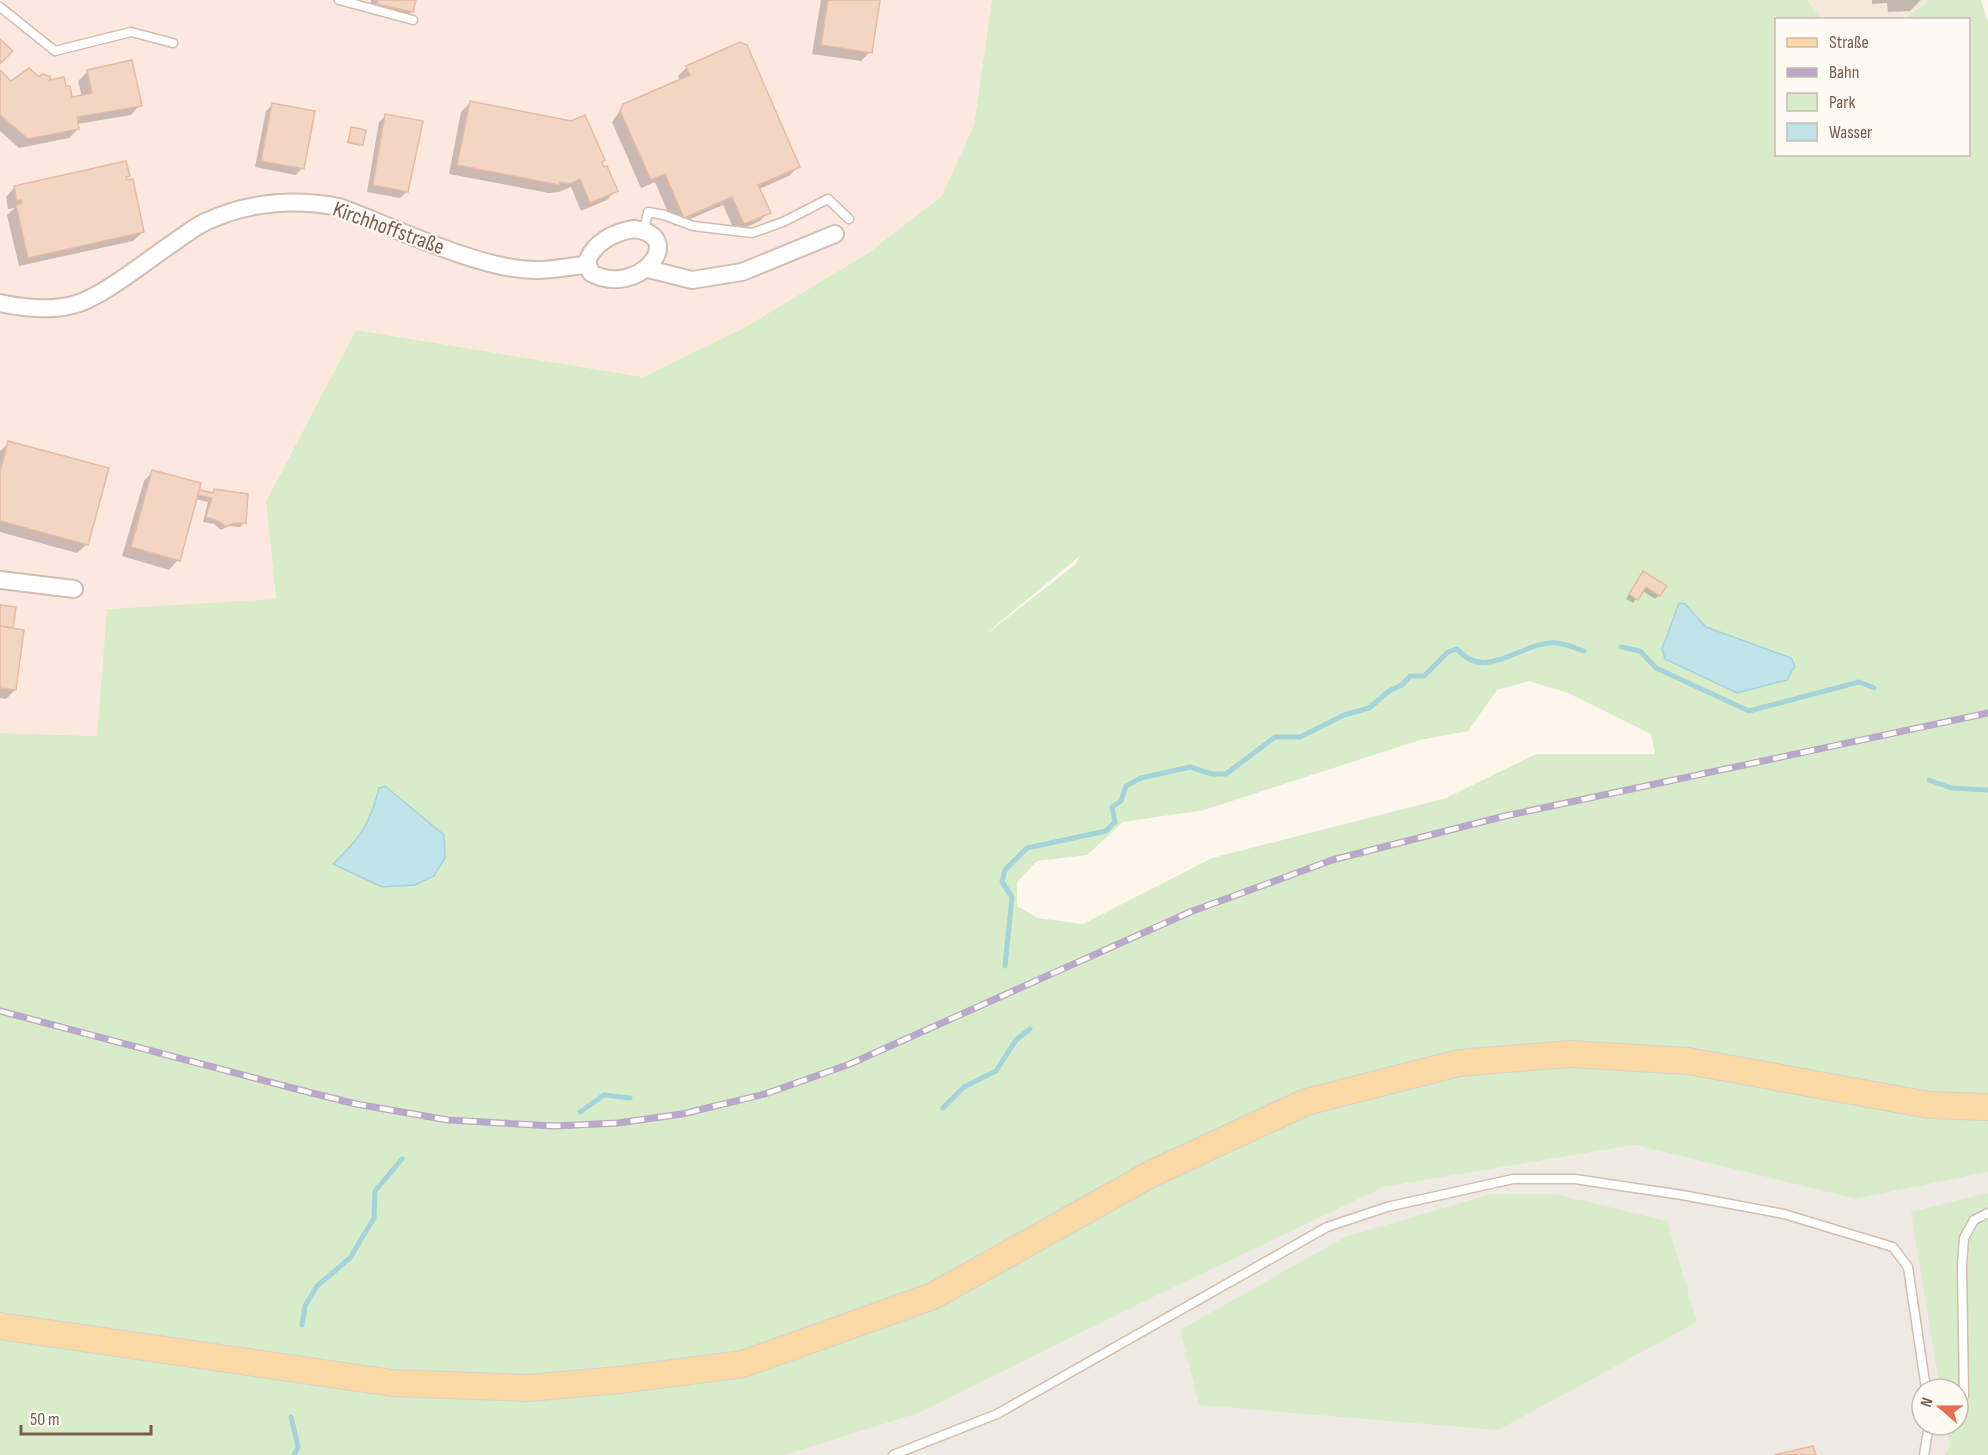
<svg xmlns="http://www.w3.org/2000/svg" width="1988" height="1455" font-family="'Sofia Sans Condensed',sans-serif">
<rect width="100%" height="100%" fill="#fdf6ec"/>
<polygon fill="#f5e8da" points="1807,0 1930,0 1904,20 1823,19"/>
<polygon fill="#fde8e0" points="0,0 992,0 974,125 942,196 868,253 744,328 643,377 356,330 266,500 276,600 108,609 97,736 0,733"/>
<path fill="#efe9e4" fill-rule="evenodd" d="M1635,1145L1856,1199L1988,1172V1455H785L919,1413L1164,1292L1384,1187ZM1922,1389H1958V1425H1922Z"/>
<g fill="#d8ecc9" fill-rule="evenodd">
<path d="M992,0H1807L1823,19L1776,20V154H1968V20L1904,19L1930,0H1981L1988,22V1172L1856,1199L1635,1145L1384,1187L1164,1292L919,1413L785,1455H0V733L97,736L107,609L276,599L266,501L356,330L643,377L744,328L868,253L942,196L974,125ZM1080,556L1076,564L988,633V632ZM1529,681L1568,693L1651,734L1655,754H1536L1446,798L1212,858L1083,924L1038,918L1017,906V882L1037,861L1087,855L1123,822L1204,810L1420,740L1468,731L1497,690Z"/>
<polygon points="1988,1193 1988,1455 1945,1455 1950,1447 1946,1425 1958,1425 1958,1389 1940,1389 1911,1212"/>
<polygon points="1491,1194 1555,1194 1667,1221 1697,1322 1498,1430 1199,1405 1180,1330 1345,1237"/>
</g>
<g fill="#bfe3e8" stroke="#a5d3da" stroke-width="1.5">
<polygon points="1679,603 1685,604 1706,627 1791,658 1795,666 1787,680 1737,693 1665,659 1662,649"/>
<path d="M385,786L444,835L445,858L434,876L415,885L382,887L333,864C360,838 370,825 379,788Z"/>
</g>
<g fill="#0003">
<polygon points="371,0 414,0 412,11 403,20 369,13"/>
<polygon points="821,0 879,0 870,52 861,61 812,54"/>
<polygon points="1872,0 1921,0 1910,11 1888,12 1887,3 1872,4"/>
<polygon points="131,62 140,105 131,115 77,124 78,129 69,138 19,148 0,131 0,72 11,83 39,79 49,82 71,99 82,97 78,81 87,72"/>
<polygon points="687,67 798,167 789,176 759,189 769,212 760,221 735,232 723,205 674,226 655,182 641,188 612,122 624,105 680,81 678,76"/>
<polygon points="470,103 600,162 616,190 607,200 581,211 571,187 559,192 549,193 449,174 461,112"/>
<polygon points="273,104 302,168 296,175 255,167 266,111"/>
<polygon points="386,115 407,192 400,198 367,192 379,122"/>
<polygon points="351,128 362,144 360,146 347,143"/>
<polygon points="128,176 125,179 143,232 133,241 19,266 7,215 15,208 8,209 6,197 15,187"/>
<polygon points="9,443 87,544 77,553 0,532 0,451"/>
<polygon points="153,471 196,495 200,492 211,494 215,490 244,523 240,527 228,526 221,530 214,524 203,522 208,502 195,499 178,560 169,570 122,556 144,481"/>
<polygon points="1640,577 1659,595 1655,599 1643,591 1633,603 1626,599"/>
<polygon points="0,607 12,627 9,630 15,690 6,699 0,698"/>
</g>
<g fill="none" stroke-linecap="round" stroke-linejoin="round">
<g stroke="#a5d3da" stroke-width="5">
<polyline points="1621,647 1640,651 1656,668 1749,711 1859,682 1874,688"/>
<polyline points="1929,780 1951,788 1988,790"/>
<path d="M1005,966L1012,897L1002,882L1005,870L1027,848L1106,831L1115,822L1112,807L1121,801L1126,786L1141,778L1190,767L1212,774H1226L1275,737H1300L1344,715L1369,708L1389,691L1402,685L1410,676H1424L1448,652L1457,649C1487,684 1521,640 1557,643C1566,644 1575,648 1584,651"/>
<polyline points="943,1108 964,1087 996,1071 1016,1040 1030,1029"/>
<polyline points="580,1112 604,1095 630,1098"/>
<polyline points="302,1325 305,1306 317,1286 350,1258 374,1218 375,1191 402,1159"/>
<polyline points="291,1417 298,1447 294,1455"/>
</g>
</g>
<g fill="#f3d5c3" stroke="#e6bba3" stroke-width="1.5">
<polygon points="378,0 416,0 413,12 377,4"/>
<polygon points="828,0 880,0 872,53 821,45"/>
<polygon points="0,39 13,51 0,64"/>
<polygon points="740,42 747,45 800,167 758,185 771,213 744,224 732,197 684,218 665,174 651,180 620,111 623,104 690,75 686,66"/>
<polygon points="132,60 142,106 77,117 79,129 28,139 0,115 0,70 11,81 29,68 39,77 42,74 50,76 50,80 64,77 66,86 70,86 72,97 92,93 87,70"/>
<polygon points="470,101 571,121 585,115 605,160 602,162 604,167 607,166 618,191 590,203 580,179 570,184 560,182 559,185 457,165"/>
<polygon points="272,103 315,111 304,169 261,161"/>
<polygon points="385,114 423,121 408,192 373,185"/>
<polygon points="351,127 366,130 363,145 348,142"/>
<polygon points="126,161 130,176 126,177 127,180 133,179 144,232 28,258 16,205 22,203 21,200 17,201 14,186"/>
<polygon points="8,441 109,468 88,545 0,521 0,472"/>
<polygon points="152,470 201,483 180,561 131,547"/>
<polygon points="214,489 248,494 246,523 233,523 226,527 218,521 206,517 212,498 198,495 200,490 213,493"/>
<polygon points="1643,571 1667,586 1660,596 1646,587 1638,600 1629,594"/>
<polygon points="0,605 16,607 13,628 0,626"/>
<polygon points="0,626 24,630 16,690 0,688"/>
<polygon points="1813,1446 1816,1455 1774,1455"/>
</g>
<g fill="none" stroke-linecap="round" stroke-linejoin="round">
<g stroke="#d1beb0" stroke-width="11">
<g id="lane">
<polyline points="339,0 413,20"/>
<polyline points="0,7 55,51 131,32 173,43"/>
<polyline points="644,230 648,212 664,215 693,226 752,233 783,222 828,199 849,219"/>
<polyline points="1958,1405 1964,1396 1962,1265 1964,1238 1974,1220 1988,1213"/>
<polyline points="893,1455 997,1414 1327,1227 1387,1207 1513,1179 1575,1179 1682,1195 1784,1214 1893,1247 1908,1267 1926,1389"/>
<polyline points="1924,1455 1929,1425"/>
</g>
</g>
<g stroke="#d1beb0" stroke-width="20">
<g id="street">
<path d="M634,229C689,236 638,299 591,273L587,262C593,243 614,232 634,229Z"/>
<polyline points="648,269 692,280 742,272 835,234"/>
<path d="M0,303C23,308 50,311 73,305C101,298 145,262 170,245C182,237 193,228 205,222C248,202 292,198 339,207C392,226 482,271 537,270C553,270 571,266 587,265"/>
<polyline points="0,580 74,589"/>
</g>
</g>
<g stroke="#dad1cd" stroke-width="28">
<polyline id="primary" points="0,1326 392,1383 528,1388 619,1380 743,1364 933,1296 1151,1174 1306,1102 1459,1063 1570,1054 1688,1061 1929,1105 1988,1107"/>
</g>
<use href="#lane" stroke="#fff" stroke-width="8"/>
<use href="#street" stroke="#fff" stroke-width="16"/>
<use href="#primary" stroke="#fbd9a5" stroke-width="26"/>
<g stroke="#b9a8c9" stroke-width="7">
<polyline id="rail" points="0,1011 300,1090 356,1104 448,1120 554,1126 618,1123 682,1114 765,1094 850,1064 1190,912 1332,860 1505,816 1988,713"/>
</g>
<use href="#rail" stroke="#fffaf3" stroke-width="4.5" stroke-dasharray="14" stroke-linecap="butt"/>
</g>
<g text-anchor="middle" stroke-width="4.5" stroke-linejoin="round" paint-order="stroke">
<g font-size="22" fill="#7a5c4d" stroke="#fffaf3">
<text transform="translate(389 227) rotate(20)" y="8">Kirchhoffstraße</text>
</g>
</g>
<rect x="1775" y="18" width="195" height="138" fill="#fffaf3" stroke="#cabbb1" stroke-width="1.5"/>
<rect x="1787" y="38" width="30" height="9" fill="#fbd9a5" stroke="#cabbb1" stroke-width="1.5"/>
<text x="1829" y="48" font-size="18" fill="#7a5c4d">Straße</text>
<rect x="1787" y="68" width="30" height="9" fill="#b9a8c9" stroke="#cabbb1" stroke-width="1.5"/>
<text x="1829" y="78" font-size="18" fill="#7a5c4d">Bahn</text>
<rect x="1787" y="93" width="30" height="18" fill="#d8ecc9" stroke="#cabbb1" stroke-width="1.5"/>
<text x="1829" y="108" font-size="18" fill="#7a5c4d">Park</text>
<rect x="1787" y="123" width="30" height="18" fill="#bfe3e8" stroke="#cabbb1" stroke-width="1.5"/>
<text x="1829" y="138" font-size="18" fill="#7a5c4d">Wasser</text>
<g transform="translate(1940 1407) rotate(290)"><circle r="28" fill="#fffaf3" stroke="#cabbb1" stroke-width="1.5"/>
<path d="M0-4.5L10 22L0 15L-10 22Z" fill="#e76f51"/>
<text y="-9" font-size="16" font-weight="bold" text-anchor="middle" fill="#7a5c4d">N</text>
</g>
<path d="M21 1425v9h130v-9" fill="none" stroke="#7a5c4d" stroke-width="3"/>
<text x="30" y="1425" font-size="18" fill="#7a5c4d" stroke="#fffaf3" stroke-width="4.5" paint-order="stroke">50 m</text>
</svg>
